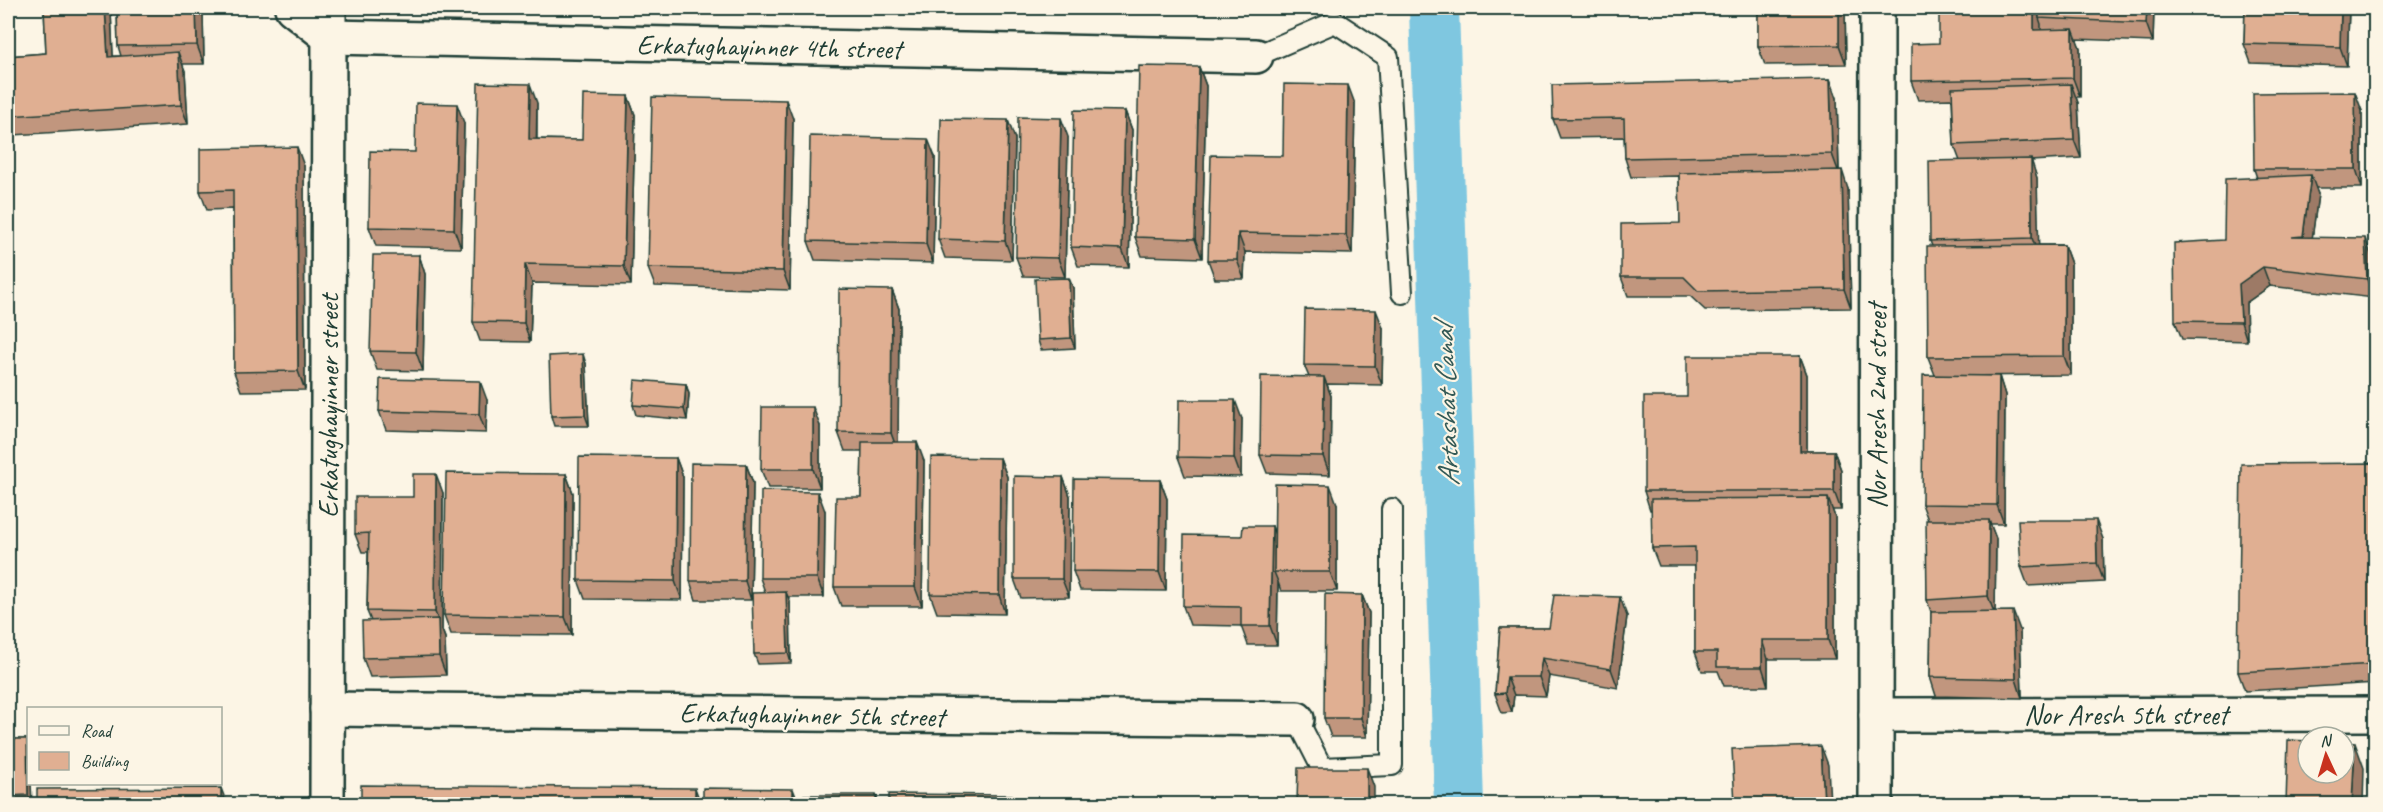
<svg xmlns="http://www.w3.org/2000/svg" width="2383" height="812" font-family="Caveat,sans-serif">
<rect width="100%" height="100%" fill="#fcf5e5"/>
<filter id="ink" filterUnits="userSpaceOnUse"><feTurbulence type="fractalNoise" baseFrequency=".0167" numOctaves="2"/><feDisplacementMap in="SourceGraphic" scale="12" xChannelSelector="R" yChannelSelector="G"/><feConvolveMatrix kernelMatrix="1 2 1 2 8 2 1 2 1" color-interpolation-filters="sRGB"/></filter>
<g filter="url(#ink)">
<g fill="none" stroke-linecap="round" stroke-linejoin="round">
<polyline stroke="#7fc7e0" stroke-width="50" points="1434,8 1459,804"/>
<g stroke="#1f3d34" stroke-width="24">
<g id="lane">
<polyline points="1256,56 1335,22 1388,57 1402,293"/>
<polyline points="1297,719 1322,768 1392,765 1392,509"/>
</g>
</g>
<g stroke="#1f3d34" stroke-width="38">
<g id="street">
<polyline points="292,8 329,37 1256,56"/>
<polyline points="327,709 1297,719"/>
<polyline points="1876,715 2376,714"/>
<polyline points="327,804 329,15"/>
<polyline points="1876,804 1877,8"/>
</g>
</g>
<use href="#lane" stroke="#fcf5e5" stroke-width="20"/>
<use href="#street" stroke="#fcf5e5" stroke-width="33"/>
</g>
<g fill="#c1967e" stroke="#1f3d34" stroke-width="1.5">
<polygon points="44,8 109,8 111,12 113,56 121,56 118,46 117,8 201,8 203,13 204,64 182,64 185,71 188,124 13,135 8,119 8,56 46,53"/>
<polygon points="747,8 796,8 796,14 749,12"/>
<polygon points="1758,8 1845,8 1846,64 1765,65 1758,46"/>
<polygon points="1955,8 2154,8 2153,42 2076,39 2080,48 2080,97 2076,97 2078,103 2081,158 2031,161 2037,178 2038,245 2064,245 2071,264 2071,375 1950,376 1999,376 2005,395 2004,524 1990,524 1996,539 1995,611 2020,630 2022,698 1936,696 1930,677 1931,612 1927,600 1928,520 1922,504 1935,375 1928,357 1932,246 1930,241 1960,161 1954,145 1952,99 1918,100 1911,81 1939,43 1955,10"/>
<polygon points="2245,8 2349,8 2347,66 2251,63 2244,44"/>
<polygon points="1199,67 1206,86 1202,258 1142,256 1135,237"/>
<polygon points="1830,79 1837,98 1839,170 1848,189 1851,308 1705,310 1690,296 1628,296 1621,277 1680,223 1679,176 1631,177 1625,158 1624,137 1560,138 1553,119"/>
<polygon points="628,96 635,115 631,285 532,283 530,342 480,341 473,322 537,103 537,139 582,140"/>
<polygon points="1355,104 1352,254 1245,252 1244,279 1215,279 1208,260 1283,156"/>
<polygon points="1125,111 1132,130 1129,267 1078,266 1071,247"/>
<polygon points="2362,111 2362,188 2315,188 2318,194 2312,238 2372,257 2374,298 2270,286 2246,303 2247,341 2182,339 2175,321 2224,240 2257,178 2254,169"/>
<polygon points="793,119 790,290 655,286 648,268"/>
<polygon points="464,123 461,248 376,246 369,227 415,152"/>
<polygon points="1068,137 1065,277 1023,276 1016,257"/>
<polygon points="1015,139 1012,260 945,258 938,239"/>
<polygon points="935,157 933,263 815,260 808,241"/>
<polygon points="304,166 305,390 241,391 234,372 233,209 207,210 200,191"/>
<polygon points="419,255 425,274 423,371 377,370 370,351"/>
<polygon points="1073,288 1075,348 1041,350 1038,340"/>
<polygon points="892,290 899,309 898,442 924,461 922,606 841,606 834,587 861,497 862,451 845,451 838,432"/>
<polygon points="1383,328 1382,385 1327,384 1331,396 1330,475 1267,473 1260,455 1309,377 1304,365"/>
<polygon points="1800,356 1807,375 1807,451 1834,451 1841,470 1841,510 1832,510 1835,517 1835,659 1768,659 1768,686 1724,686 1718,671 1702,671 1695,652 1695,566 1659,566 1652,548 1652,510 1650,510 1644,491 1687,397"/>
<polygon points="586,364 589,426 554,426 551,416"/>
<polygon points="686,384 689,394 687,420 636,415 633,405"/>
<polygon points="487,400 486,433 386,430 379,411"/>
<polygon points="1242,419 1241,477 1185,476 1178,457"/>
<polygon points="820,426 820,488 768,488 761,469"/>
<polygon points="676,458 683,477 682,600 585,599 578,580"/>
<polygon points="1000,458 1007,477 1005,614 937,613 930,594"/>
<polygon points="2376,463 2376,683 2245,691 2238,672"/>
<polygon points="746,464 753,483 751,600 696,600 690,581"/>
<polygon points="566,474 573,493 572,635 451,634 444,615"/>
<polygon points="1063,477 1070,496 1069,597 1021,598 1014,579"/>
<polygon points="1160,480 1167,499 1166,591 1080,590 1073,571"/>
<polygon points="443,493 442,630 445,638 446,675 370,677 363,658 371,621 367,611 368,552 362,552 355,534 413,497"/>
<polygon points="1337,504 1337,591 1281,591 1278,582 1277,645 1248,645 1241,626 1190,625 1183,606 1242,536 1272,526 1275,535"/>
<polygon points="825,511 824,597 788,597 790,602 791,663 758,664 754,654 765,592 760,578"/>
<polygon points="2103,539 2104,582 2028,586 2021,567"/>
<polygon points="1362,595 1369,613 1367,737 1331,737 1324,718"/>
<polygon points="1627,616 1618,688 1549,676 1546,696 1514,695 1512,712 1502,713 1495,694 1500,628 1549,628"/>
<polygon points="8,739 27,739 28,744 28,783 32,804 8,804"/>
</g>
<g fill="#9d7a66" stroke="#1f3d34" stroke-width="1.5">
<polygon points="105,8 109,8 111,12 114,76 108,57"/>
<polygon points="196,8 201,8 203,13 204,64 197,45"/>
<polygon points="1839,8 1845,8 1846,64 1839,45"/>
<polygon points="2034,8 2040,8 2039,18 2041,24 2041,49 2034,30"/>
<polygon points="2147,8 2154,8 2153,42 2146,23"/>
<polygon points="2341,8 2349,8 2347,66 2340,47"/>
<polygon points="2073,29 2080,48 2080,97 2073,78"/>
<polygon points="178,52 185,71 188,124 181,105"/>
<polygon points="1199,67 1206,86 1202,258 1195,239"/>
<polygon points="1830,79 1837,98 1839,173 1832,154"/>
<polygon points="530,84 537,103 536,158 529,139"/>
<polygon points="2071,84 2078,103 2081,158 2074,140"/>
<polygon points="1348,85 1355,104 1352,254 1346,235"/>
<polygon points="2355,92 2362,111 2362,188 2356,169"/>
<polygon points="628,96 635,115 631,285 624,266"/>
<polygon points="786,100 793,119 790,290 783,271"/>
<polygon points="457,104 464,123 461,248 454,229"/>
<polygon points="1125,111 1132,130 1129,267 1122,249"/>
<polygon points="1061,118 1068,137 1065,277 1058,258"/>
<polygon points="1008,120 1015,139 1012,260 1005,241"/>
<polygon points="928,139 935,157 933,263 926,244"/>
<polygon points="297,147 304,166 305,390 298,371"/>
<polygon points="2031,159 2037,178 2039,257 2032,238"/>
<polygon points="1842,170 1848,189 1851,308 1844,289"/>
<polygon points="2311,175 2318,194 2310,255 2303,236"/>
<polygon points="1238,233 1245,252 1244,279 1237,260"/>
<polygon points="2365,238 2372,257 2374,298 2367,279"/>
<polygon points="2064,245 2071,264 2071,375 2064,356"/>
<polygon points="419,255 425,274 423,371 416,352"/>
<polygon points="525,264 532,283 530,342 524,323"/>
<polygon points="2263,267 2270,286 2246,303 2247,341 2241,322 2239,284"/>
<polygon points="1069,278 1073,288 1075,348 1071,338"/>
<polygon points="892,290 899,309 898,452 891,433"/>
<polygon points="1376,310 1383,328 1382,385 1375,366"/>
<polygon points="583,354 586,364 589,426 585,415"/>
<polygon points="1800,356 1807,375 1807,470 1800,451"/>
<polygon points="1999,376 2005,395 2004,524 1997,505"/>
<polygon points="1324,377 1331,396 1330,475 1323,456"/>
<polygon points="480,381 487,400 486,433 479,414"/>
<polygon points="686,384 689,394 687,420 684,409"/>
<polygon points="1235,400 1242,419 1241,477 1234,458"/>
<polygon points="813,407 820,426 820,488 813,469"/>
<polygon points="917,442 924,461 922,606 915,587"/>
<polygon points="1834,451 1841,470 1841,510 1834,491"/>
<polygon points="676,458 683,477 682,600 675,581"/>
<polygon points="1000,458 1007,477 1005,614 999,595"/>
<polygon points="746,464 753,483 751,600 745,581"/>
<polygon points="436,474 443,493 442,630 445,638 446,675 439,656 438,620 435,612"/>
<polygon points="566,474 573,493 572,635 565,617"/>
<polygon points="1063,477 1070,496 1069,597 1062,579"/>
<polygon points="1160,480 1167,499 1166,591 1159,572"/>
<polygon points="1330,485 1337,504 1337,591 1330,572"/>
<polygon points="818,492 825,511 824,597 817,578"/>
<polygon points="1828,498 1835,517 1835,659 1828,640"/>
<polygon points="1989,520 1996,539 1995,615 1988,596"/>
<polygon points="2096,520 2103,539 2104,582 2097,563"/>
<polygon points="1272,526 1278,545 1274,572 1278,582 1277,645 1270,626"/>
<polygon points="786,592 790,602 791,663 788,653"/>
<polygon points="1362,595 1369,613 1367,737 1361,718"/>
<polygon points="1620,597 1627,616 1618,688 1611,669"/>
<polygon points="2013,611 2020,630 2022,698 2016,679"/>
<polygon points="1762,640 1768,659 1768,686 1762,667"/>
<polygon points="1542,658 1549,676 1546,696 1539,677"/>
<polygon points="1507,677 1514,695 1512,712 1505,693"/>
<polygon points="27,739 28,744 28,783 31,783 32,804 28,795"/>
<polygon points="2355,743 2364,768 2363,804 2352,804"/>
<polygon points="1821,746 1828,765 1830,804 1824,804"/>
<polygon points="1367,768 1374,787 1374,804 1367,804"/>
<polygon points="221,788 227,804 221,804"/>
<polygon points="695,788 701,804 695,804"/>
<polygon points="793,789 799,804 793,804"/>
<polygon points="876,795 879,804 876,804"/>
</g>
<g fill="#e0af92" stroke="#1f3d34" stroke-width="1.5">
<polygon points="44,8 105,8 108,57 178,52 181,105 8,116 8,56 46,53"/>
<polygon points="117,8 196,8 197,45 118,46"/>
<polygon points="1758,8 1839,8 1839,45 1758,46"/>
<polygon points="1955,8 2034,8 2034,30 2073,29 2073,78 1911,81 1911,44 1939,43 1939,10 1955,10"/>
<polygon points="2039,8 2147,8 2146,23 2039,18"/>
<polygon points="2245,8 2341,8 2340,47 2244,44"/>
<polygon points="1139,66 1199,67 1195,239 1135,237"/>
<polygon points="1830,79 1832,154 1625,158 1624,118 1553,119 1552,85"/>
<polygon points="478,83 530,84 529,139 582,140 583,95 628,96 624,266 525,264 524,323 473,322"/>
<polygon points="1284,84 1348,85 1346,235 1238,233 1237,260 1208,260 1211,155 1283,156"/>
<polygon points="2071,84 2074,140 1954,145 1952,88"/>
<polygon points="2355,92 2356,169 2254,169 2253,93"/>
<polygon points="652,97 786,100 783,271 648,268"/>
<polygon points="416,103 457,104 454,229 369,227 370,151 415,152"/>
<polygon points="1074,110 1125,111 1122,249 1071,247"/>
<polygon points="1018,117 1061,118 1058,258 1016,257"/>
<polygon points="941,119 1008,120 1005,241 938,239"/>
<polygon points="810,136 928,139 926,244 808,241"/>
<polygon points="297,147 298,371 234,372 233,190 200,191 200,149"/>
<polygon points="2031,159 2032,238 1930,241 1929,161"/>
<polygon points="1842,170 1844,289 1698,291 1684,277 1621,277 1621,224 1680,223 1679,173"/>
<polygon points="2311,175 2303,236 2292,237 2365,238 2367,279 2263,267 2239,284 2241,322 2175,321 2174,243 2224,240 2225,179"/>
<polygon points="2064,245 2064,356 1928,357 1927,246"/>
<polygon points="373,255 419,255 416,352 370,351"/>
<polygon points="1069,278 1071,338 1038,340 1035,279"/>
<polygon points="839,289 892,290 891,433 838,432"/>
<polygon points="1305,309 1376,310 1375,366 1304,365"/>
<polygon points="583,354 585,415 551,416 549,356"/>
<polygon points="1687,356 1800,356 1800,451 1834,451 1834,491 1644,491 1644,397 1687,397"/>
<polygon points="1923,375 1999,376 1997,505 1922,504"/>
<polygon points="1261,376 1324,377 1323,456 1260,455"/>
<polygon points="380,379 480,381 479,414 379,411"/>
<polygon points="635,380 686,384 684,409 633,405"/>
<polygon points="1179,400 1235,400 1234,458 1178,457"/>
<polygon points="762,407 813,407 813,469 761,469"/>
<polygon points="862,442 917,442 915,587 834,587 836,497 861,497"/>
<polygon points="579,457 676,458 675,581 578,580"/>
<polygon points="931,457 1000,458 999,595 930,594"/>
<polygon points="691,463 746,464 745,581 690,581"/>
<polygon points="2376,463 2376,664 2238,672 2241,464"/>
<polygon points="446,473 566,474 565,617 444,615"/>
<polygon points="413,474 436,474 435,612 367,611 369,533 355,534 355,497 413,497"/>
<polygon points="1014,476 1063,477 1062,579 1014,579"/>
<polygon points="1074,479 1160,480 1159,572 1073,571"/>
<polygon points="1275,484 1330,485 1330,572 1274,572"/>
<polygon points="761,491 818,492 817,578 760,578"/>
<polygon points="1828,498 1828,640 1762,640 1762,667 1717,667 1717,652 1695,652 1695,547 1652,548 1651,499"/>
<polygon points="1926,520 1989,520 1988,596 1927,600"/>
<polygon points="2018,520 2096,520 2097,563 2021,567"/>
<polygon points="1243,526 1272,526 1270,626 1241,626 1241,607 1183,606 1184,535 1242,536"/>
<polygon points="786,592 788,653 754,654 752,593"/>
<polygon points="1325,594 1362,595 1361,718 1324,718"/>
<polygon points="1554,595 1620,597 1611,669 1542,658 1539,677 1507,677 1505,693 1495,694 1500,628 1549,628"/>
<polygon points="2013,611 2016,679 1930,677 1931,612"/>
<polygon points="438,619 439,656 363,658 362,621"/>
<polygon points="8,739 27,739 28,795 8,796"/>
<polygon points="2288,740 2308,741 2308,773 2344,773 2344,742 2355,743 2352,804 2286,804"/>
<polygon points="1821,746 1824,804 1735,804 1732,749"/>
<polygon points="1298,768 1367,768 1367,804 1127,804 1127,800 1297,802"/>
<polygon points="361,785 695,788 695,804 361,804"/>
<polygon points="221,788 221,804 37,804 37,789"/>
<polygon points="703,788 793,789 793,804 703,804"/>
<polygon points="889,794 1012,795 1012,804 889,804"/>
<rect x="804" y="795" width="72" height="9"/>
</g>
</g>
<g text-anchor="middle" stroke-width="4.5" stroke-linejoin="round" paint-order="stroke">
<g font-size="28" fill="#1f3d34" stroke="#fcf5e5">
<text transform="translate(769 46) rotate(1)" y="10">Erkatughayinner 4th street</text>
<text transform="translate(328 406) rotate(-90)" y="10">Erkatughayinner street</text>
<text transform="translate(1876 406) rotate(-90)" y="10">Nor Aresh 2nd street</text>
<text transform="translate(812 714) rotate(1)" y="10">Erkatughayinner 5th street</text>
<text x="2126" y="724">Nor Aresh 5th street</text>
</g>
<g font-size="30" font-style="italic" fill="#325956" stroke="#fcf5e5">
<text transform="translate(1446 406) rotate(-92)" y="10">Artashat Canal</text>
</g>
</g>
<rect width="2383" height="812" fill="none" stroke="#fcf5e5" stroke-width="30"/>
<rect x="15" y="15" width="2353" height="782" fill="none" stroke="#1f3d34" stroke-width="2" filter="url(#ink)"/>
<rect x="27" y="707" width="195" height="78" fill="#fcf5e5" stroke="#a4ab9e" stroke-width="1.5"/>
<rect x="39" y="726" width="30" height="9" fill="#fcf5e5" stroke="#a4ab9e" stroke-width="1.5"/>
<text x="81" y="737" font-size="18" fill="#1f3d34">Road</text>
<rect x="39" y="752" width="30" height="18" fill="#e0af92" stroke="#a4ab9e" stroke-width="1.5"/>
<text x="81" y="767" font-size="18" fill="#1f3d34">Building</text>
<g transform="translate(2326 755) rotate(356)"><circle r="28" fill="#fcf5e5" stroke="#a4ab9e" stroke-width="1.5"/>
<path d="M0-4.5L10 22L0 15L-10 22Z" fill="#c8321e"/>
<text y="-9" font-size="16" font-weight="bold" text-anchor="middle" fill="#1f3d34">N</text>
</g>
</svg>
